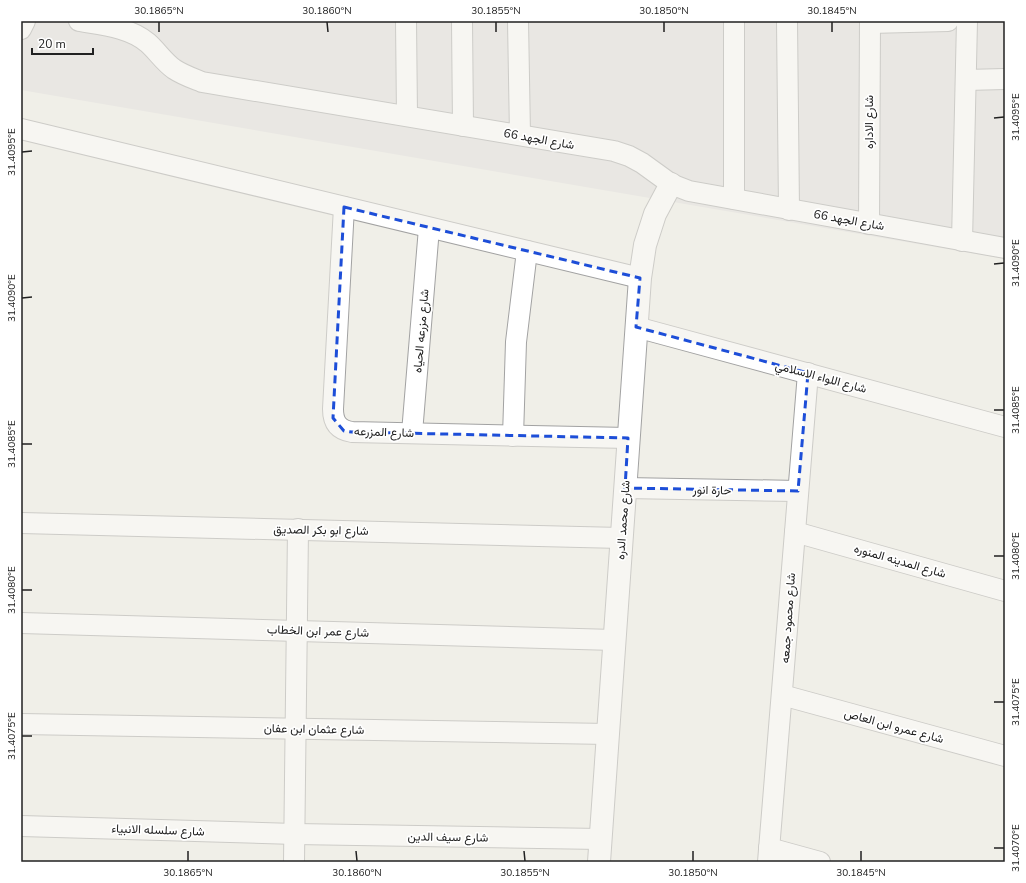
<svg xmlns="http://www.w3.org/2000/svg" width="1026" height="883" font-family="'Nunito Sans',Vazirmatn,sans-serif">
<rect width="100%" height="100%" fill="#f0efe8"/>
<polygon fill="#dfdede" points="21,21 1005,21 1005,259 21,90"/>
<g fill="none" stroke-linecap="round" stroke-linejoin="round">
<g stroke="#a2a2a2" stroke-width="22">
<g id="minor">
<path d="M79,21C102,25 129,27 148,43C157,51 164,62 174,69C183,75 192,78 202,82L614,151L629,156L642,163L671,184L689,191L1005,248"/>
<polyline points="406,21 407,116"/>
<polyline points="462,21 463,126"/>
<polyline points="518,21 520,135"/>
<polyline points="734,21 734,199"/>
<polyline points="787,21 789,210"/>
<polyline points="870,23 948,21"/>
<polyline points="21,29 25,21"/>
<polyline points="966,80 1005,79"/>
<polyline points="21,129 640,278"/>
<path d="M344,207L333,409C333,423 339,430 352,432L628,438"/>
<polyline points="869,224 870,21"/>
<polyline points="962,241 967,21"/>
<polyline points="636,327 1005,427"/>
<polyline points="412,433 429,228"/>
<polyline points="513,436 516,342 527,251"/>
<polyline points="625,488 798,491"/>
<polyline points="21,523 621,538"/>
<polyline points="795,532 1005,591"/>
<polyline points="21,623 614,640"/>
<polyline points="782,695 1005,756"/>
<polyline points="21,724 608,734"/>
<polyline points="21,826 295,834 600,839"/>
<polyline points="769,848 820,862"/>
<polyline points="294,862 298,529"/>
<polyline points="768,862 808,373"/>
</g>
</g>
<g stroke="#a2a2a2" stroke-width="24">
<polyline id="tertiary" points="599,862 640,278 645,245 655,214 671,184"/>
</g>
<use href="#minor" stroke="#fff" stroke-width="20"/>
<use href="#tertiary" stroke="#fff" stroke-width="22"/>
</g>
<path d="M0 0H1026V883H0ZM344,207L640,278L636,327L808,373L798,491L625,488L628,438L352,432L344,431L333,418Z" fill="#f0efe8" fill-opacity=".55" fill-rule="evenodd"/>
<path fill="none" stroke="#1d4ed8" stroke-width="3" stroke-dasharray="8 5" stroke-linejoin="round" d="M344,207L640,278L636,327L808,373L798,491L625,488L628,438L352,432L344,431L333,418Z"/>
<path fill="none" stroke="#212121" stroke-width="1.5" d="M159,22V32M327,22L328,32M496,22V32M664,22V32M832,22V32M994,118L1004,117M22,152L32,151M994,264L1004,263M22,298L32,297M994,410H1004M22,444H32M994,556H1004M22,590H32M994,702H1004M22,736H32M994,848H1004M188,851V861M356,851L357,861M524,851L525,861M693,851V861M861,851V861"/>
<g text-anchor="middle" stroke-width="3.5" stroke-linejoin="round" paint-order="stroke">
<g font-size="12" fill="#212121" stroke="#fff">
<text transform="translate(869 122) rotate(-90)" y="4">شارع الاداره</text>
<text transform="translate(539 139) rotate(10)" y="4">شارع الجهد 66</text>
<text transform="translate(849 220) rotate(10)" y="4">شارع الجهد 66</text>
<text transform="translate(421 331) rotate(-85)" y="4">شارع مزرعه الحياه</text>
<text transform="translate(821 377) rotate(15)" y="4">شارع اللواء الاسلامي</text>
<text transform="translate(384 432) rotate(2)" y="4">شارع المزرعه</text>
<text transform="translate(712 490) rotate(1)" y="4">حارة انور</text>
<text transform="translate(623 520) rotate(-86)" y="4">شارع محمد الدره</text>
<text transform="translate(321 530) rotate(1)" y="4">شارع ابو بكر الصديق</text>
<text transform="translate(900 561) rotate(16)" y="4">شارع المدينه المنوره</text>
<text transform="translate(788 618) rotate(-86)" y="4">شارع محمود جمعه</text>
<text transform="translate(318 631) rotate(2)" y="4">شارع عمر ابن الخطاب</text>
<text transform="translate(894 726) rotate(15)" y="4">شارع عمرو ابن العاص</text>
<text transform="translate(314 729) rotate(1)" y="4">شارع عثمان ابن عفان</text>
<text transform="translate(158 830) rotate(2)" y="4">شارع سلسله الانبياء</text>
<text transform="translate(448 837) rotate(1)" y="4">شارع سيف الدين</text>
</g>
</g>
<rect width="1026" height="883" fill="none" stroke="#ffffff" stroke-width="44"/>
<path d="M32 48v6h61v-6" fill="none" stroke="#212121" stroke-width="2"/>
<text x="38" y="48" font-size="12" fill="#212121" stroke="#ffffff" stroke-width="3" paint-order="stroke">20 m</text>
<rect x="22" y="22" width="982" height="839" fill="none" stroke="#212121" stroke-width="1.5"/>
<g font-size="10" text-anchor="middle" fill="#212121">
<text x="159" y="14">30.1865°N</text>
<text x="327" y="14">30.1860°N</text>
<text x="496" y="14">30.1855°N</text>
<text x="664" y="14">30.1850°N</text>
<text x="832" y="14">30.1845°N</text>
<text transform="translate(1015 117) rotate(-90)" y="4">31.4095°E</text>
<text transform="translate(11 152) rotate(-90)" y="4">31.4095°E</text>
<text transform="translate(1015 263) rotate(-90)" y="4">31.4090°E</text>
<text transform="translate(11 298) rotate(-90)" y="4">31.4090°E</text>
<text transform="translate(1015 410) rotate(-90)" y="4">31.4085°E</text>
<text transform="translate(11 444) rotate(-90)" y="4">31.4085°E</text>
<text transform="translate(1015 556) rotate(-90)" y="4">31.4080°E</text>
<text transform="translate(11 590) rotate(-90)" y="4">31.4080°E</text>
<text transform="translate(1015 702) rotate(-90)" y="4">31.4075°E</text>
<text transform="translate(11 736) rotate(-90)" y="4">31.4075°E</text>
<text transform="translate(1015 848) rotate(-90)" y="4">31.4070°E</text>
<text x="188" y="876">30.1865°N</text>
<text x="357" y="876">30.1860°N</text>
<text x="525" y="876">30.1855°N</text>
<text x="693" y="876">30.1850°N</text>
<text x="861" y="876">30.1845°N</text>
</g>
</svg>
